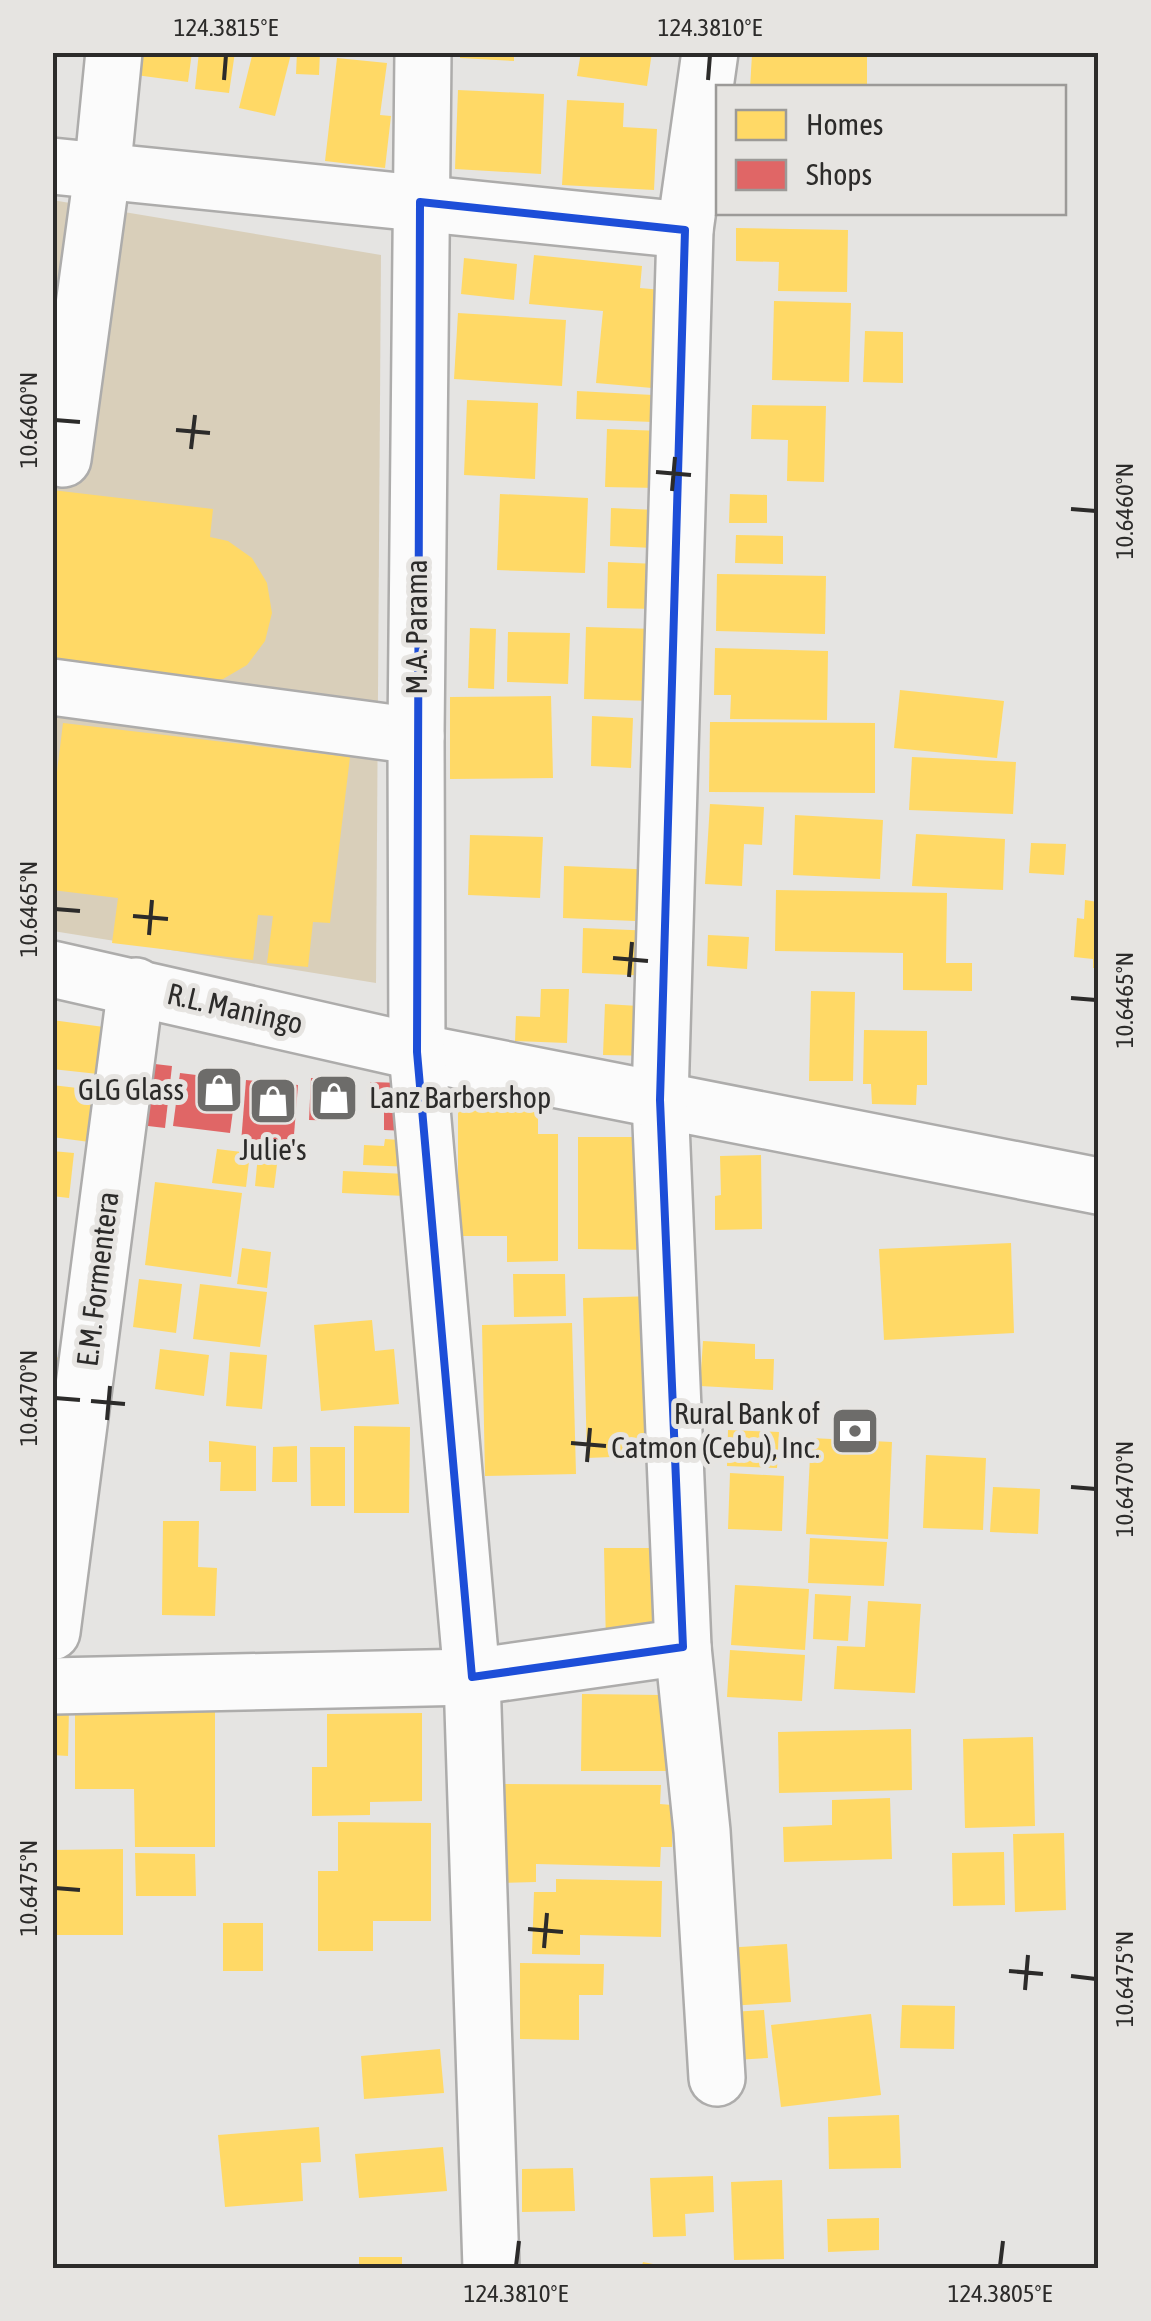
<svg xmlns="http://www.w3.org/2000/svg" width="1151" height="2321" font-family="'Asap Condensed',sans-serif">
<rect width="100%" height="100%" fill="#e5e4e2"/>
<polygon fill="#d9cfba" points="52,200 381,255 376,983 53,931"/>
<g fill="#ffd966">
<polygon points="124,52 192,52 188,82 121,73"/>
<polygon points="199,52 235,52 229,93 195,89"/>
<polygon points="253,52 291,54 275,116 239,108"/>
<polygon points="297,52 320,52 319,75 296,74"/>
<polygon points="460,52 514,52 514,61 460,58"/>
<polygon points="581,52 652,52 647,86 577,76"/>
<polygon points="752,55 867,57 867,88 750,88"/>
<polygon points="337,58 387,63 380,115 391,116 385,168 325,161"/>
<polygon points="458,90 544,94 541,174 455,169"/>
<polygon points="567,100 624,103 623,127 657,129 654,190 562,185"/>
<polygon points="736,228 848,230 847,292 778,291 779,262 736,261"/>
<polygon points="534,255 642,266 640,288 662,290 652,388 596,383 603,311 529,304"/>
<polygon points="464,258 517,264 514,300 461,294"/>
<polygon points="774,301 851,303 849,382 772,380"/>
<polygon points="458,313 566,320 562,386 454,379"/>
<polygon points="865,331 903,332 903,383 863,382"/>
<polygon points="577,391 653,395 653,422 576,419"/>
<polygon points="467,400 538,403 535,479 464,475"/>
<polygon points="752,405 826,406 824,482 787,481 788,440 751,439"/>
<polygon points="607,429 662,431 659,488 605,487"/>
<polygon points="52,490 213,509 210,537 228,541 252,558 267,583 272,613 265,641 247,665 223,679 192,684 52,667"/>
<polygon points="500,494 588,498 585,573 497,570"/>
<polygon points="730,494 767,495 767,523 729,523"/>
<polygon points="611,508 656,510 654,548 610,546"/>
<polygon points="736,535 783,536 783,564 735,563"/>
<polygon points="608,562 658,564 657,609 607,608"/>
<polygon points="717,574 826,576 825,634 716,631"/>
<polygon points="586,627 656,629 653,701 584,699"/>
<polygon points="470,628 496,629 494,689 468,688"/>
<polygon points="508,632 570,633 568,684 507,682"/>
<polygon points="715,648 828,651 827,720 730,719 731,695 714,695"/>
<polygon points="900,690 1004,701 997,758 894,748"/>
<polygon points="551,696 553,778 450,779 450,697"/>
<polygon points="592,716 633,718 631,768 591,766"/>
<polygon points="710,722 875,723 875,793 709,792"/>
<polygon points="63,723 350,757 330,923 313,922 308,967 267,963 273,916 258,915 253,960 112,943 118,898 52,890 52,813"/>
<polygon points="912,757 1016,762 1013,814 909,810"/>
<polygon points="710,804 764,807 762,845 744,844 742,886 705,884"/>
<polygon points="795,815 883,820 880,879 793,875"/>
<polygon points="916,834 1005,839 1003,890 912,886"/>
<polygon points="470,835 543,837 540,898 468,895"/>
<polygon points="1031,843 1066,844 1064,875 1029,873"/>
<polygon points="564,866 658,870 656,910 636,909 635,921 563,918"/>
<polygon points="776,890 947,893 946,963 972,963 972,991 903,990 903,953 775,951"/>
<polygon points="1085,900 1098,902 1098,968 1093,968 1093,959 1074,957 1077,918 1084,919"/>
<polygon points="583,928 655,931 654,976 582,973"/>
<polygon points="708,935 749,937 747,969 707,966"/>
<polygon points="541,989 569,989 567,1043 515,1041 516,1016 540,1017"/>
<polygon points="811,991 855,992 853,1081 809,1081"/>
<polygon points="605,1004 656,1007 654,1056 603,1055"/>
<polygon points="52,1020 104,1027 98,1074 52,1069"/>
<polygon points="864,1030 927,1031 927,1085 917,1085 916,1105 872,1104 871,1084 863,1084"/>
<polygon points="52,1085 103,1091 97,1143 52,1137"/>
<polygon points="458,1095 538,1095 538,1134 558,1134 558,1261 507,1262 507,1236 458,1236"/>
<polygon points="578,1137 651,1137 652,1250 578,1249"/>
<polygon points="385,1139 415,1141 413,1167 363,1165 364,1145 384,1146"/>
<polygon points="217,1149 250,1153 246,1187 212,1183"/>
<polygon points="52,1151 74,1153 69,1198 52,1196"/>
<polygon points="258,1155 278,1157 274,1188 255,1186"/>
<polygon points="761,1155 762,1229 715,1230 715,1196 721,1195 720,1156"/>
<polygon points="343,1171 406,1174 405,1196 342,1193"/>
<polygon points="155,1182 242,1193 231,1277 145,1265"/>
<polygon points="1011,1243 1014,1333 884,1340 879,1249"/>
<polygon points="242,1248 271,1252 267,1288 237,1284"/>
<polygon points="513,1274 565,1274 566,1316 514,1317"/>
<polygon points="139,1279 182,1284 176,1333 133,1327"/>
<polygon points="200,1284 267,1292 260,1347 193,1339"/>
<polygon points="656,1296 660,1455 587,1458 583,1298"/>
<polygon points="372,1320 375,1351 394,1349 399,1404 321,1411 314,1325"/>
<polygon points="572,1323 576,1474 485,1476 482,1325"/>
<polygon points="703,1341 755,1344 755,1359 774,1359 773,1390 700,1386"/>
<polygon points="160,1349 209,1355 204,1396 155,1389"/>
<polygon points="230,1352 267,1355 262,1409 226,1406"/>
<polygon points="52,1357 64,1358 52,1428"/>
<polygon points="354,1426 410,1427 409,1513 354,1513"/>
<polygon points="728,1430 779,1432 777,1468 727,1466"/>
<polygon points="811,1438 892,1442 888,1539 806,1534"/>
<polygon points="209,1441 256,1446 256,1491 220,1491 221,1462 209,1462"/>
<polygon points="297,1446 297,1482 272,1482 273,1447"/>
<polygon points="310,1447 345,1447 345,1506 311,1506"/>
<polygon points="926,1455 986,1458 983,1530 923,1528"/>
<polygon points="730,1473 784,1476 782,1531 728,1529"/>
<polygon points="993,1487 1040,1489 1038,1534 990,1532"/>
<polygon points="163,1521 199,1521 198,1567 217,1568 215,1616 162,1615"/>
<polygon points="810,1538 887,1542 884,1586 808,1583"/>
<polygon points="604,1548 668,1548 670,1622 606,1647"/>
<polygon points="735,1585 809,1589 805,1650 731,1645"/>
<polygon points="815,1594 851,1596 848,1641 813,1639"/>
<polygon points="868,1601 921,1604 915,1693 834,1689 837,1646 865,1647"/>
<polygon points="730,1650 805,1655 802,1701 727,1697"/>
<polygon points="582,1694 662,1695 662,1725 672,1725 672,1771 581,1771"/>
<polygon points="75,1701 215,1702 215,1847 135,1847 134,1789 75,1789"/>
<polygon points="52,1708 69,1708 68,1756 52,1755"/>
<polygon points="422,1713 422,1801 370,1802 370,1815 312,1816 312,1767 327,1767 327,1714"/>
<polygon points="911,1729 912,1790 779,1793 778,1732"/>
<polygon points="1033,1737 1035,1826 965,1828 963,1739"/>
<polygon points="503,1784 661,1785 660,1804 672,1805 672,1847 661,1847 660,1867 536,1864 536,1882 503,1883"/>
<polygon points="890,1798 892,1859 784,1862 783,1827 832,1825 832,1800"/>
<polygon points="338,1822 431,1823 431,1921 373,1921 373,1951 318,1951 318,1871 338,1871"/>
<polygon points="1064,1833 1066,1910 1015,1912 1013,1834"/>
<polygon points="123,1849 123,1935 54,1935 53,1850"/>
<polygon points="1004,1852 1005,1905 953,1906 952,1853"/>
<polygon points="135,1853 195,1854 196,1896 136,1896"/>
<polygon points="556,1879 662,1881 661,1937 580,1935 580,1955 532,1954 534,1892 556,1892"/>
<rect x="223" y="1923" width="40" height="48"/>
<polygon points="787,1944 791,2002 729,2006 724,1948"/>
<polygon points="520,1963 604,1964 603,1995 579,1995 579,2040 520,2039"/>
<polygon points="902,2005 955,2006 954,2049 900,2048"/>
<polygon points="764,2010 768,2058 735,2060 731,2012"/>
<polygon points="871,2014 881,2095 781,2107 771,2025"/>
<polygon points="440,2049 444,2093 364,2099 361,2056"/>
<polygon points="899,2115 901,2168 829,2169 828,2117"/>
<polygon points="319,2127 321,2162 301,2163 303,2201 225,2207 218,2135"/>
<polygon points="443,2147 447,2191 359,2198 355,2154"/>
<polygon points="573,2168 575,2211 522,2212 522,2169"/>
<polygon points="713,2176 714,2212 685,2214 686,2236 653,2237 650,2178"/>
<polygon points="782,2180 784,2259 734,2260 731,2182"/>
<polygon points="879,2218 879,2250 828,2252 827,2219"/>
<rect x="359" y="2257" width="43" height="11"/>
<polygon points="643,2262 668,2267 668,2268 641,2268"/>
</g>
<g fill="#e06666">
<polygon points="138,1062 172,1066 165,1128 131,1124"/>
<polygon points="180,1073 237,1080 230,1133 173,1126"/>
<polygon points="311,1078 347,1079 346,1121 309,1120"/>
<polygon points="246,1080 298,1085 293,1147 241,1143"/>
<polygon points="370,1082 402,1083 407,1131 384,1130 384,1111 370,1111"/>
</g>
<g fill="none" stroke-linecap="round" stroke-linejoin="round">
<g stroke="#adacab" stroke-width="60">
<g id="minor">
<polyline points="52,166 685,230"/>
<polyline points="63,459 102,174 114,52"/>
<polyline points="52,687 416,736"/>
<polyline points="417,1052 416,736 423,52"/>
<polyline points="52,1632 136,986"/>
<polyline points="683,1647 702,1831 717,2078"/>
<polyline points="52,1686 472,1677 683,1647 660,1100 1098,1186"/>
</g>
</g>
<g stroke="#adacab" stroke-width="60">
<g id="major">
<polyline points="52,969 417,1052 660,1100 685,230 710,52"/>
<polyline points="417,1052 472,1677 491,2268"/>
</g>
</g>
<use href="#minor" stroke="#fbfbfb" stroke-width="55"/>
<use href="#major" stroke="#fbfbfb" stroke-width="55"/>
</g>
<path fill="none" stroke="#1d4ed8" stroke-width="8" stroke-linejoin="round" d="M420,202L685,230L660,1100L683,1647L472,1677L417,1052Z"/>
<path fill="none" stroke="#2c2b2a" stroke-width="4" d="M224,80L226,55M708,80L710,55M55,420L80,422M176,430L210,433M191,449L195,415M656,472L691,475M672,491L675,457M1071,509L1096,511M55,909L80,911M133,916L168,919M149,935L152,900M613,958L648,961M629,977L632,942M1071,998L1096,1000M55,1398L80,1400M91,1401L125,1404M107,1420L110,1386M571,1443L606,1446M587,1462L590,1428M1071,1487L1096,1489M55,1888L80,1890M528,1929L563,1932M544,1948L547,1913M1009,1971L1043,1974M1071,1976L1096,1979M1025,1990L1028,1955M516,2266L519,2241M1000,2266L1003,2241"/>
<defs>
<g id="shop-square" transform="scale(2.5)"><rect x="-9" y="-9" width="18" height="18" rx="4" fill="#6d6c6a" stroke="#e6e4e1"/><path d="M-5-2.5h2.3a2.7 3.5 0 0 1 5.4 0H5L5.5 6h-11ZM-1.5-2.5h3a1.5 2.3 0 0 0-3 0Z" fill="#fff"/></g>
<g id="bank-square" transform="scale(2.5)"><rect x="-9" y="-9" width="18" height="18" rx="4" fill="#6d6c6a" stroke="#e6e4e1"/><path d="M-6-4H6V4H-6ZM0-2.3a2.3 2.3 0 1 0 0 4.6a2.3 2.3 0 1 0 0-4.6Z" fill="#fff"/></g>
</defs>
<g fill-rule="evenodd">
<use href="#shop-square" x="219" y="1090"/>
<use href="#shop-square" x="334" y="1098"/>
<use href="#shop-square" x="273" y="1101"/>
<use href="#bank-square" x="855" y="1431"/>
</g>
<g text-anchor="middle" stroke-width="10" stroke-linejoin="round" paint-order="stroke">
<g font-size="30" fill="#2c2b2a" stroke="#e6e4e1">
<text transform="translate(417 627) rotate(-90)" y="10">M.A. Parama</text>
<text transform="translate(235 1009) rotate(13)" y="10">R.L. Maningo</text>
<text transform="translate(98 1279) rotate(-83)" y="10">E.M. Formentera</text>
</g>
<g font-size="30" fill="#2c2b2a" stroke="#e6e4e1" text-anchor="end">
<text x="184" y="1100">GLG Glass</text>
<text x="369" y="1108" text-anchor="start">Lanz Barbershop</text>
<text x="273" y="1160" text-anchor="middle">Julie's</text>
<text x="820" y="1424">Rural Bank of<tspan x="820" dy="34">Catmon (Cebu), Inc.</tspan></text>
</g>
</g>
<rect width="1151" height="2321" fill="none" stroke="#e6e4e1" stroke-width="110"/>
<rect x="716" y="85" width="350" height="130" fill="#e6e4e1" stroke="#9c9a98" stroke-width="2.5"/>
<rect x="736" y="110" width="50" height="30" fill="#ffd966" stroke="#9c9a98" stroke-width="2.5"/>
<text x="806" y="135" font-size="30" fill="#2c2b2a">Homes</text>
<rect x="736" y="160" width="50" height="30" fill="#e06666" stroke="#9c9a98" stroke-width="2.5"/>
<text x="806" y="185" font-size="30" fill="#2c2b2a">Shops</text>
<rect x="55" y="55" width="1041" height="2211" fill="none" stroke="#2c2b2a" stroke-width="4"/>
<g font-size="25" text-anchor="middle" fill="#2c2b2a">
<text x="226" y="36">124.3815°E</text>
<text x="710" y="36">124.3810°E</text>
<text transform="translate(28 420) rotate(-90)" y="9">10.6460°N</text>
<text transform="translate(1124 511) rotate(-90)" y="9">10.6460°N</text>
<text transform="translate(28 909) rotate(-90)" y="9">10.6465°N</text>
<text transform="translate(1124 1000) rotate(-90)" y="9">10.6465°N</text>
<text transform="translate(28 1398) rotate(-90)" y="9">10.6470°N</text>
<text transform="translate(1124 1489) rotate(-90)" y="9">10.6470°N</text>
<text transform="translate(28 1888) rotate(-90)" y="9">10.6475°N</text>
<text transform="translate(1124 1979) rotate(-90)" y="9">10.6475°N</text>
<text x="516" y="2302">124.3810°E</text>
<text x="1000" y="2302">124.3805°E</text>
</g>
</svg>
